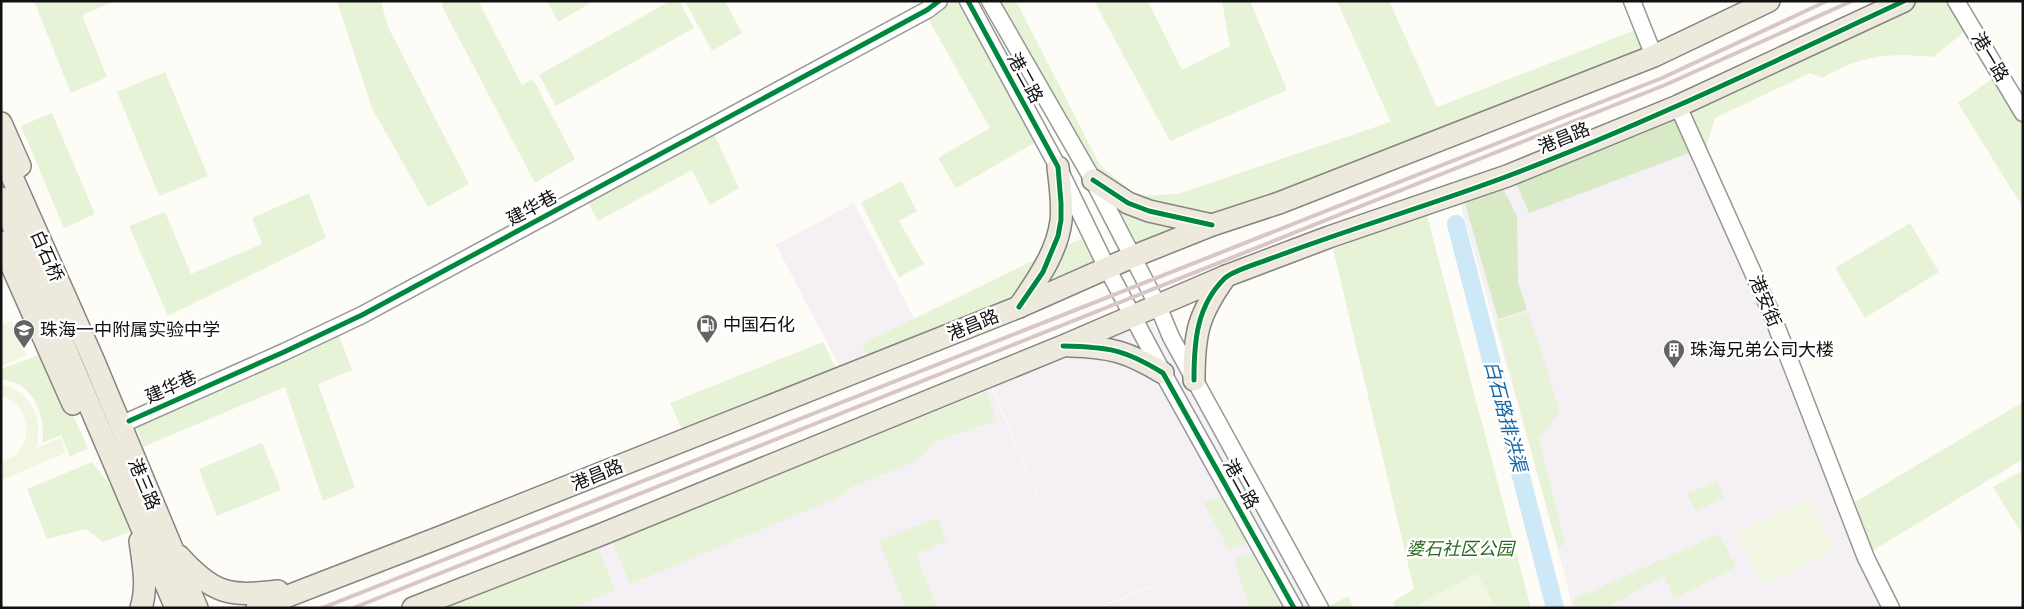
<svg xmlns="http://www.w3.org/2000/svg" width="2024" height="609" font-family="Bitter,'Noto Sans SC',serif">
<rect width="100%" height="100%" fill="#fdfcf7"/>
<g fill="#f5f0f3">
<polygon points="1678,108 1891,608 1573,608 1544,497 1459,199"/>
<polygon points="854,203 927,343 844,375 776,245"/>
<polygon points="1152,322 1310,608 1099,608 1256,545 1096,608 410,608 990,385 1082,602 991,384"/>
</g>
<g fill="#e7f3d7">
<polygon points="34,1 116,1 82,15 107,77 71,93"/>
<polygon points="337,1 381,1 388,27 469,184 428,207 372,108"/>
<polygon points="442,1 478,1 522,85 533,79 575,159 535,183 443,8"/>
<polygon points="547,1 594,1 558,22"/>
<polygon points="670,1 679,1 694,28 556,106 539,75"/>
<polygon points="685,1 725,1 742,33 712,51"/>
<polygon points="953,1 978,1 1050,134 956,188 938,158 990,128 927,17"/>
<polygon points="989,1 1016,1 1100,165 1137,196 1178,194 1390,122 1397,136 1337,1 1389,1 1441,116 1437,107 1640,28 1651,55 1123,260"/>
<polygon points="1094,1 1148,1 1182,70 1230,46 1222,1 1250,1 1287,90 1170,141"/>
<path d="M1913,1H1950L1967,30L1933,57C1887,53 1863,55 1822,78L1810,73L1715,118L1704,154L1683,108Z"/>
<polygon points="165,72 208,176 159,196 117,92"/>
<polygon points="1996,76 2023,122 2023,208 1958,103"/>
<polygon points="52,113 95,214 64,228 21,126"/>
<polygon points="714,134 739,188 710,205 692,170 598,221 587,200"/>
<polygon points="901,181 917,211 899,221 924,264 899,277 861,203"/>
<polygon points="309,193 326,238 168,316 129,226 165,212 191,274 262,244 252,218"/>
<polygon points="1426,212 1531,608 1396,608 1393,602 1414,589 1333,249"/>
<polygon points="1910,223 1939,272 1865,318 1835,268"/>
<polygon points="1099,232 1111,262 871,363 862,344 1055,250"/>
<polygon points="1528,312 1560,411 1539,439 1565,543 1558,549 1496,321"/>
<polygon points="337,330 352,370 318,384 355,487 323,501 285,387 143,447 135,422"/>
<polygon points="823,342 839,374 685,436 670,403"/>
<path d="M44,353L88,448L70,457L61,435L42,443C46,425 39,400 24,388C18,383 9,381 1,379V369Z"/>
<polygon points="986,392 996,421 936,441 918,460 854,486 837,498 630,584 611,538"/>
<polygon points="2023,402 2023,459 1869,553 1850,505"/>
<polygon points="262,443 281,490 217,516 199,469"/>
<polygon points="92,462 134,517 135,530 103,542 86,529 47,539 27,489"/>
<polygon points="2023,470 2023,536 1993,487"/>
<polygon points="1717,481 1724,497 1696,511 1687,494"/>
<polygon points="1239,489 1263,536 1229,550 1204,503"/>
<polygon points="937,518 946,541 916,555 937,608 906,608 879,541"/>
<polygon points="1719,534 1736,567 1674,599 1664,576 1605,608 1576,608 1574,599"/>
<polygon points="596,544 615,590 572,608 432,608"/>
<polygon points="1271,545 1305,608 1249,608 1234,559"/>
<polygon points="1348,596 1354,608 1326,608"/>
</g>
<g fill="#d8eac5">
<polygon points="1677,111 1694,151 1529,213 1514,178"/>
<polygon points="1501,184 1517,216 1518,282 1527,310 1498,319 1464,200"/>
</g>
<g fill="#f0f6e1">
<polygon points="11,321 26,356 1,366 1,325"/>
<path d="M1,384C31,390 44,420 36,448L60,438L66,453L1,480V463C6,460 11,458 15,455C36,436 27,403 1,396Z"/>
<polygon points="1809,498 1834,550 1762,585 1736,533"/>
<polygon points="1477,573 1496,608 1412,608"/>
</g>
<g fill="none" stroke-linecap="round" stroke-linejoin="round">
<polyline stroke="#cde8f7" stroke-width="18" points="1456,224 1555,608"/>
<g stroke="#979795" stroke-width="19">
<g id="minor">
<polyline points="968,1 1058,167 1107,268 1163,373 1294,608"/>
<polyline points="990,1 1093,180 1158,306 1171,337 1320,608"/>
<polyline points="1632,1 1654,56"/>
<polyline points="1956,1 2023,113"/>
<polyline points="1678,106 1772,315 1866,558 1891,608"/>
<polyline points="129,421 284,352 362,315 927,10 939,1"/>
</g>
</g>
<g stroke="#858482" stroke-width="24">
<g id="major">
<polyline points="1,123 20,166"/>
<polyline points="1,152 93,359 197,608"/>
<polyline points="1093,180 1128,203 1149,211 1212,225"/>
<polyline points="1,198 176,608"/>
<polyline points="1,242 73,404"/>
<path d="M1019,307C1037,280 1057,253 1061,221C1063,203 1060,185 1058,167"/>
<path d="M1070,346C1111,347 1128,352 1163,373"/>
<path d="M1194,380C1194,333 1198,315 1226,276"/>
<path d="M140,541C143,563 148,586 141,608"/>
<path d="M179,556C213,594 229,597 278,591"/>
<polyline points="257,608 443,536 1019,307 1132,257 1212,225 1279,203 1654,56 1769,1"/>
<polyline points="413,608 600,535 1063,346 1226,276 1329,237 1507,176 1678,106 1904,1"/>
</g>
</g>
<use href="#minor" stroke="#fffffe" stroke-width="16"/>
<use href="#major" stroke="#ede9dc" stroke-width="21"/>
<g stroke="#d9c6c7" stroke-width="4">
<polyline points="322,608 1662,78 1827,1"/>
<polyline points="353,608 1665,85 1852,1"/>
</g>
<g stroke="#fff" stroke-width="8">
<g id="cycleway">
<polyline points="968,1 1058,167 1061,203 1061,220 1058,236 1043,272 1019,307"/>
<polyline points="1093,180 1128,203 1149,211 1212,225"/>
<path d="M1063,346C1108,347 1124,349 1163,373L1294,608"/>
<path d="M1194,380C1194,343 1196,306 1225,278C1231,271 1265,261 1275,257C1352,228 1431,205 1508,176C1643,125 1773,62 1904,1"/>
<polyline points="129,421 284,352 362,315 927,10 939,1"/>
</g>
</g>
<use href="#cycleway" stroke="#00873e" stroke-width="5"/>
</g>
<defs>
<g id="fuel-pin" transform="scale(1.125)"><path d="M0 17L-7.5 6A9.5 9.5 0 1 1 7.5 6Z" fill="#646362" stroke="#fff"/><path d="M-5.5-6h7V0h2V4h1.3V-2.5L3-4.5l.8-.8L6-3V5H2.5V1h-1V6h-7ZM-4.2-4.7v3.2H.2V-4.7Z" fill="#fff"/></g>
<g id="school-pin" transform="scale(1.125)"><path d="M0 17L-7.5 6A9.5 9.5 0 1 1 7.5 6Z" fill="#646362" stroke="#fff"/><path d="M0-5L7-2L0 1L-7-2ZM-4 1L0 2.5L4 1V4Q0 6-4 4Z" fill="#fff"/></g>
<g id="building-pin" transform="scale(1.125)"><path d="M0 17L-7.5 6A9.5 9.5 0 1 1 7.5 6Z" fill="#646362" stroke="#fff"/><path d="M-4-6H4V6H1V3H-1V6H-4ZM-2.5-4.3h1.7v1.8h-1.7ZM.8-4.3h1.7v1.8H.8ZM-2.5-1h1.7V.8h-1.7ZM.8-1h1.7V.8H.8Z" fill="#fff"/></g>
</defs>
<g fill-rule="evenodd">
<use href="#fuel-pin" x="707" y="325"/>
<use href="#school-pin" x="24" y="330"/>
<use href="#building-pin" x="1674" y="350"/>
</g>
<g text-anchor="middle" stroke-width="5" stroke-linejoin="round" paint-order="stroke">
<g font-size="18" fill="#111" stroke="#fff">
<text transform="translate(1990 57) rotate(59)" y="6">港一路</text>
<text transform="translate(1025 78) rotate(61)" y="6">港二路</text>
<text transform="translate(1564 138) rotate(-22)" y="6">港昌路</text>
<text transform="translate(532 208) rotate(-28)" y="6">建华巷</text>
<text transform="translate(47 256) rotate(66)" y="6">白石桥</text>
<text transform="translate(1765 301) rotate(67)" y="6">港安街</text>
<text transform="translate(973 325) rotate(-22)" y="6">港昌路</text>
<text transform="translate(171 387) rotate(-24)" y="6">建华巷</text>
<text transform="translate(597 475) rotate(-22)" y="6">港昌路</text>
<text transform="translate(144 484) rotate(67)" y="6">港三路</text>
<text transform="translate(1241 484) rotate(61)" y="6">港二路</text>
</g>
<g font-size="18" fill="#111" stroke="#fff" text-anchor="start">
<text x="723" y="331">中国石化</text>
<text x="40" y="336">珠海一中附属实验中学</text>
<text x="1690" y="356">珠海兄弟公司大楼</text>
</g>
<g font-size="18" font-style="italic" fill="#2f6b1f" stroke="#fff">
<text x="1460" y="555">婆石社区公园</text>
</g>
<g font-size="19" font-style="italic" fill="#1768a6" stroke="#fff">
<text transform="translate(1506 416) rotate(75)" y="7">白石路排洪渠</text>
</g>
</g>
<rect width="2024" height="609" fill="none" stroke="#111111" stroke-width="5"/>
</svg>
